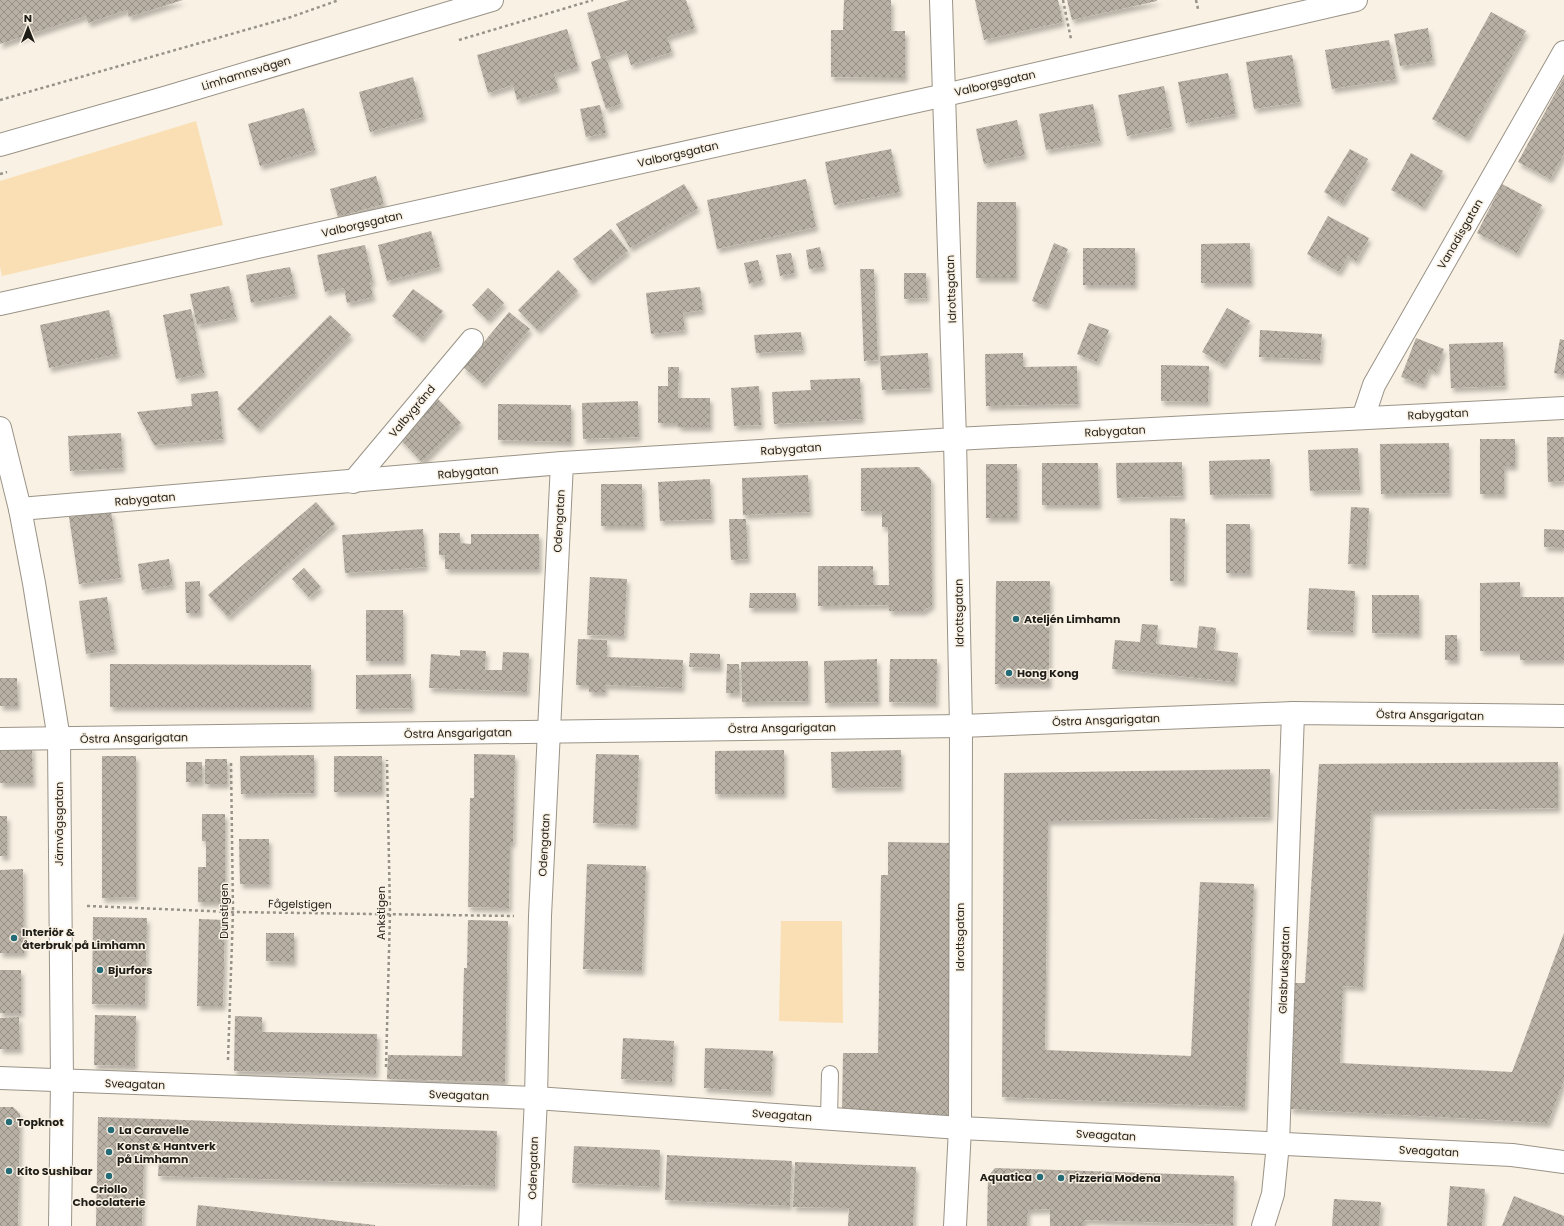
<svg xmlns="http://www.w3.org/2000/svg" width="1564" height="1226" font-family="Poppins,sans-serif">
<defs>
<pattern id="building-cross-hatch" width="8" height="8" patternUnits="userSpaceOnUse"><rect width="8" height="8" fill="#b8b0a4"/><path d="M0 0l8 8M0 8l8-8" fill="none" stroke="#958f85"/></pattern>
<filter id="shadow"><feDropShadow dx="2.5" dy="4.5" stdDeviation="2" flood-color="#0004"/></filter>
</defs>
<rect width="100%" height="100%" fill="#f9f1e4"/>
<g fill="#fadfb4">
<polygon points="196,121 223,225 2,276 0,267 0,181"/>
<polygon points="781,921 842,921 843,1023 779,1021"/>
</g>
<g fill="url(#building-cross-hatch)" filter="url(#shadow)">
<polygon points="0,0 183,0 129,17 127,10 88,23 86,16 0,44"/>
<polygon points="629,0 686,0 695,28 667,37 672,52 631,65 626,50 606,57 621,104 606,109 591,62 601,58 587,13"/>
<polygon points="844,0 891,0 891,31 905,31 905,78 831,77 831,30 843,30"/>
<polygon points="975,0 1058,0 1063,22 984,40"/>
<polygon points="1067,0 1157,0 1157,1 1072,20"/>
<polygon points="1491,12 1526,31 1467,138 1432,119"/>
<polygon points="1428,28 1433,61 1400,66 1394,34"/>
<polygon points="567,29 578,67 554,74 558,88 517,100 513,85 488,93 477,55"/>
<polygon points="1389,40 1396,79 1332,89 1325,50"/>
<polygon points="1292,55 1300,102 1254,109 1246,62"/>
<polygon points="1228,73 1236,114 1186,123 1178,82"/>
<polygon points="413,77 424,117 370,132 359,92"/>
<polygon points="1564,77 1564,154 1550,179 1518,162"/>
<polygon points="1164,86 1172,127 1127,136 1118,95"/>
<polygon points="1093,104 1100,141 1046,150 1039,114"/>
<polygon points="600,105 606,133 586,137 580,109"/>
<polygon points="304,108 315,150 260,166 248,124"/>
<polygon points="1017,120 1025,155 984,164 976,129"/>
<polygon points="891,149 900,192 834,205 825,162"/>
<polygon points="1350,149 1368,159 1342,203 1324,192"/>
<polygon points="1411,153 1443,171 1423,207 1391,190"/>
<polygon points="376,176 384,204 338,217 330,189"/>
<polygon points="806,179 816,227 717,249 707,200"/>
<polygon points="684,184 698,208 630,248 616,224"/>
<polygon points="1502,184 1542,205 1517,253 1477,233"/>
<polygon points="977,202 1016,202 1016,278 976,278"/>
<polygon points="1328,216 1369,238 1356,261 1348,256 1339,272 1307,254"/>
<polygon points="611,229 628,251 590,281 573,259"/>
<polygon points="431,231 440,267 387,281 378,245"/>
<polygon points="1054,243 1068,249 1046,306 1032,301"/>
<polygon points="1250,243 1251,283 1201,283 1201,244"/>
<polygon points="365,245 373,282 370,282 373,297 347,303 344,288 325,292 317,255"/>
<polygon points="820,247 824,267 809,269 806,250"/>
<rect x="1083" y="248" width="52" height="37"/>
<polygon points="791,253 795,273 780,276 776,255"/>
<polygon points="758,260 763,280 749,284 744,263"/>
<polygon points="290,267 296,294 251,303 246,275"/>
<polygon points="860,269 874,269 878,360 864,361"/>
<polygon points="558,270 578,291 538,330 518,310"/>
<polygon points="904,273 926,273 927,298 904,299"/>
<polygon points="229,286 236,317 197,325 190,294"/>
<polygon points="700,287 703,310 683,313 685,330 651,334 646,293"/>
<polygon points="488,288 504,303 488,320 472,305"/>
<polygon points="413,289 443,311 421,339 392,316"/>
<polygon points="1227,308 1250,321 1224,365 1202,352"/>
<polygon points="191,309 204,373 176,379 163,315"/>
<polygon points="109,310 118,354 49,368 40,325"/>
<polygon points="509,312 530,329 483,384 463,367"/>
<polygon points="330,315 351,335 258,429 237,409"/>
<polygon points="1089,323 1109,330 1097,362 1077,354"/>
<polygon points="1260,330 1322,334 1320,360 1259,357"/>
<polygon points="801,332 803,350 756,353 754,335"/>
<polygon points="1416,338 1444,349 1436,372 1429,369 1423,385 1401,377"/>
<polygon points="1560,339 1564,340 1564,375 1554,373"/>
<polygon points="1503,342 1505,386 1451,388 1449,344"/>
<polygon points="928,353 930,388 882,390 880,356"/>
<polygon points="1023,353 1023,367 1077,366 1078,404 986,406 985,354"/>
<polygon points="1161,365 1209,366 1208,402 1161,401"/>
<polygon points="668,367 679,367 678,398 710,398 710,427 678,427 678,423 658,423 658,386 668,386"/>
<polygon points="860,378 862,419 774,424 772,392 811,390 810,380"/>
<polygon points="759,386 761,425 734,426 731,388"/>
<polygon points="218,391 223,439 154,445 137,412 192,406 191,394"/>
<polygon points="437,398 461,423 422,462 398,437"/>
<polygon points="638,401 639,437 583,439 582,403"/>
<polygon points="498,404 571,405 571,442 498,440"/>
<polygon points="121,433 123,468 70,471 68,436"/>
<polygon points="1547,437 1564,437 1564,481 1548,482"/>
<polygon points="1480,439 1515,439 1515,466 1504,466 1504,494 1480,494"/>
<polygon points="1449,443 1449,493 1381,494 1380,444"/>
<polygon points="1358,448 1360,490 1310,491 1308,450"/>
<polygon points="1270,459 1271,494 1210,495 1209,461"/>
<polygon points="1182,462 1183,496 1117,498 1116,463"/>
<polygon points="1042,463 1098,463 1099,505 1042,505"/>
<rect x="986" y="464" width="31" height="54"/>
<polygon points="919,467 931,480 932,605 923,611 889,611 889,605 818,606 818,566 873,566 873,585 889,585 888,527 882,527 882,511 861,511 861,468"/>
<polygon points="808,475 810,512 743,515 742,478"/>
<polygon points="710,479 712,519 660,521 658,482"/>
<polygon points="601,484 642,484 643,526 601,526"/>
<polygon points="316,502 335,524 228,617 208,595"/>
<polygon points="1351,507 1369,508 1366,565 1348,564"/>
<polygon points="111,511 121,578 79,584 69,517"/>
<polygon points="1170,518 1185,519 1184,582 1170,581"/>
<polygon points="729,519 746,519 748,559 731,560"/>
<rect x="1226" y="524" width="24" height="49"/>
<polygon points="423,529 426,567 345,573 342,535"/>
<polygon points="1544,529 1564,530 1564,548 1544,547"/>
<polygon points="439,533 460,533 460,543 471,544 471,534 539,534 539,569 445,569 445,555 439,555"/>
<polygon points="169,559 173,585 142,590 138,564"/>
<polygon points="304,568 321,587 309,597 292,579"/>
<polygon points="590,577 627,579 624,636 587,635"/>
<polygon points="200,581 200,613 186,613 185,582"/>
<polygon points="996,581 1050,581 1049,684 995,684"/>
<polygon points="1520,582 1520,597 1564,597 1564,660 1520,660 1520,651 1480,651 1480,583"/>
<polygon points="1309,588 1355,591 1353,632 1307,630"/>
<polygon points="750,593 796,593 796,608 749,608"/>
<polygon points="1372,595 1419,595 1419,634 1372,633"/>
<polygon points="107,597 115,650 86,654 79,601"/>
<rect x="366" y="610" width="37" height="51"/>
<polygon points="1142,624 1158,625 1156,644 1197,648 1199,626 1216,628 1214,650 1238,653 1235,682 1112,669 1115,640 1140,642"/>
<rect x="1445" y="635" width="12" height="25"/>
<polygon points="578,639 607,640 607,657 683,660 682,688 605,685 605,692 589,692 589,685 576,685"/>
<polygon points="460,650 486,651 485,670 502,670 503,652 529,653 527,692 429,688 431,654 460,656"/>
<polygon points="690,653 720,654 720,668 689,667"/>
<polygon points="877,659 878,702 825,703 824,661"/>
<polygon points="890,659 937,659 936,703 889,702"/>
<polygon points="808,661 808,701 742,702 741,662"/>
<polygon points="110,664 311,665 311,707 110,707"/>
<polygon points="727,664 739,664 739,693 726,693"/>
<polygon points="411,674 412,708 356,709 356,675"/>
<polygon points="0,678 17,678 18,706 0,706"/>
<polygon points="0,746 32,746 33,783 0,783"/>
<polygon points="784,750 784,794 715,794 715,751"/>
<polygon points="901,750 901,787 832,788 831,752"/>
<polygon points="474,754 515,755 513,843 510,843 509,908 468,907 470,798 474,798"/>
<polygon points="596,754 639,755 636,825 593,823"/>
<polygon points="314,755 314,793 241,794 240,756"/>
<polygon points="102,756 136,756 136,897 102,898"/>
<rect x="334" y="756" width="48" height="36"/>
<rect x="205" y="759" width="22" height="25"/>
<rect x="186" y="762" width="16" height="20"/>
<polygon points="1558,762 1558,808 1371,811 1363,987 1343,986 1340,1063 1512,1072 1564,933 1564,1080 1548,1123 1290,1109 1295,983 1305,983 1319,764"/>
<polygon points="1270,769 1270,817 1048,821 1045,1050 1191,1056 1200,882 1254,884 1245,1107 1002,1097 1004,773"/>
<polygon points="202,814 225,814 225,902 198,902 198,867 206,867 206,841 202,841"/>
<rect x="0" y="816" width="7" height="40"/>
<polygon points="239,839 269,839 269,884 240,884"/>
<polygon points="888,842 951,843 949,1120 842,1113 843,1053 878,1053 881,875 888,875"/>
<polygon points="587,864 646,866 642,971 583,969"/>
<polygon points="23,869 24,953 0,953 0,870"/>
<polygon points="93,917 147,918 145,1005 92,1004"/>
<polygon points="199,919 225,920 223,1006 197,1006"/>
<polygon points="468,920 508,921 505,1082 387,1079 388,1055 462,1056 464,968 467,968"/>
<polygon points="266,933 294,933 294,962 266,961"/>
<rect x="0" y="970" width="21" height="43"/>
<polygon points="95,1015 136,1016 135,1066 94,1065"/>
<polygon points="235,1016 262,1017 262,1032 377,1034 376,1074 234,1071"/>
<polygon points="19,1017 20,1049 0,1049 0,1018"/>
<polygon points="623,1038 674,1041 672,1082 621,1079"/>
<polygon points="705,1048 773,1051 771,1092 704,1088"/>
<polygon points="0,1107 13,1107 20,1114 18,1226 0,1226"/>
<polygon points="98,1117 497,1131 495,1186 158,1176 159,1159 144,1158 142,1226 96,1226"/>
<polygon points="574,1146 660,1150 659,1187 572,1183"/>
<polygon points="667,1155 792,1161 790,1206 665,1200"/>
<polygon points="795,1162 916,1167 913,1226 848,1226 849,1208 793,1207"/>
<polygon points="995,1168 1234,1176 1233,1225 1084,1220 1084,1226 1050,1226 1050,1209 1028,1210 1027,1226 987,1226 988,1176"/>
<polygon points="1450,1186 1485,1189 1482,1226 1447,1226"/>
<polygon points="1514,1196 1564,1216 1564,1226 1502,1226"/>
<polygon points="1334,1199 1381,1202 1379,1226 1332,1226"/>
<polygon points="198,1205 375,1225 375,1226 196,1226"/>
</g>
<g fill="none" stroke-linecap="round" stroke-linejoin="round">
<g stroke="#9a9387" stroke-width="18">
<polyline id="service" points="829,1119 830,1074"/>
</g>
<g stroke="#9a9387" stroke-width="24">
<g id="pedestrian">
<polyline points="353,482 472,340"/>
<polyline points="20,509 562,463"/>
<polyline points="0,739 961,726"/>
</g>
</g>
<g stroke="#9a9387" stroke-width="24">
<g id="minor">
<polyline points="941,0 955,439 961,726 960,1128 955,1226"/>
<polyline points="0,304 945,95 1356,0"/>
<polyline points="1363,418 1374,385 1564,52"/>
<polyline points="0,428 20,509 34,583 59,739 62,1081 60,1226"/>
<polyline points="961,726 1293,713 1564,716"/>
<polyline points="0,1078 536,1098 960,1128 1512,1155 1564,1162"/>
<polyline points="530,1226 536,1098 540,916 562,463 955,439 1564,408"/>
<polyline points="1263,1226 1273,1194 1278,1144 1293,713"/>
</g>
</g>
<g stroke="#9a9387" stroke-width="24">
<polyline id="secondary" points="0,145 164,98 492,0"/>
</g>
<g stroke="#979288" stroke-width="2.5" stroke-dasharray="3 3" stroke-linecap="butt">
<polyline points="1063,0 1071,39"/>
<polyline points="1196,0 1198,9"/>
<polyline points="459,40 593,0"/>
<polyline points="0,100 291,17 339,0"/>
<polyline points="0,174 7,172"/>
<polyline points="87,906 233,912 514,916"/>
<polyline points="228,1060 233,912 231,763"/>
<polyline points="386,1067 390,913 387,760"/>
</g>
<use href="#service" stroke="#fff" stroke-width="16"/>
<use href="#pedestrian" stroke="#fff" stroke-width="22"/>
<use href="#minor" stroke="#fff" stroke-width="22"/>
<use href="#secondary" stroke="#fff" stroke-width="22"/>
</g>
<g fill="#236b77" stroke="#f9f1e4" stroke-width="1.5">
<circle cx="1016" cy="619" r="4"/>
<circle cx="1009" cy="673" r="4"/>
<circle cx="14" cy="938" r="4"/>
<circle cx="100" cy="970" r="4"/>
<circle cx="9" cy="1122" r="4"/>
<circle cx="111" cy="1130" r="4"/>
<circle cx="109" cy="1152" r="4"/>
<circle cx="9" cy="1171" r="4"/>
<circle cx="109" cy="1176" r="4"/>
<circle cx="1040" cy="1177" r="4"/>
<circle cx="1061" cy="1178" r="4"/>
</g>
<g text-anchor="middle" stroke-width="3" stroke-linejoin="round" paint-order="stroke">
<g font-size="11" fill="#1f1d18" stroke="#f9f1e4">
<text transform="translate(246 73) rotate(-17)" y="4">Limhamnsvägen</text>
<text transform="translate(995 83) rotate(-13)" y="4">Valborgsgatan</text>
<text transform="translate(678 154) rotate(-13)" y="4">Valborgsgatan</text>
<text transform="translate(362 224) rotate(-13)" y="4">Valborgsgatan</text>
<text transform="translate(1460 234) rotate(-60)" y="4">Vanadisgatan</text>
<text transform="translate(951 289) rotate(-92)" y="4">Idrottsgatan</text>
<text transform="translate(412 411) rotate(-50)" y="4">Valbygränd</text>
<text transform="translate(1438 414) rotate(-3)" y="4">Rabygatan</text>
<text transform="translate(1115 431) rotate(-3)" y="4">Rabygatan</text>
<text transform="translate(791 449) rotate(-4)" y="4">Rabygatan</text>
<text transform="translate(468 472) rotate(-5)" y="4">Rabygatan</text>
<text transform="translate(145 499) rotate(-5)" y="4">Rabygatan</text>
<text transform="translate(559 521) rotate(-87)" y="4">Odengatan</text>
<text transform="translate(959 613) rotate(-91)" y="4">Idrottsgatan</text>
<text transform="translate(1430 715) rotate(1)" y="4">Östra Ansgarigatan</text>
<text transform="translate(1106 720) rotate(-2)" y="4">Östra Ansgarigatan</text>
<text transform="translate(782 728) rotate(-1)" y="4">Östra Ansgarigatan</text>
<text transform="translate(458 733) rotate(-1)" y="4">Östra Ansgarigatan</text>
<text transform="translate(134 738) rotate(-1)" y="4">Östra Ansgarigatan</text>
<text transform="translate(59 824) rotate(-90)" y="4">Järnvägsgatan</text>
<text transform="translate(544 845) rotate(-87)" y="4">Odengatan</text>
<text transform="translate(300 904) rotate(1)" y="4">Fågelstigen</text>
<text transform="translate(224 911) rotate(-90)" y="4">Dunstigen</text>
<text transform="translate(381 913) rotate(-90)" y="4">Ankstigen</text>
<text transform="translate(960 937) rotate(-90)" y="4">Idrottsgatan</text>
<text transform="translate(1284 970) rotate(-88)" y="4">Glasbruksgatan</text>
<text transform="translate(135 1084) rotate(2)" y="4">Sveagatan</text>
<text transform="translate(459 1095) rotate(2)" y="4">Sveagatan</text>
<text transform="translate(782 1115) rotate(4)" y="4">Sveagatan</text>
<text transform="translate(1106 1135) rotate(3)" y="4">Sveagatan</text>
<text transform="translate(1429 1151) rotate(3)" y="4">Sveagatan</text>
<text transform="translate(533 1168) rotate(-88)" y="4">Odengatan</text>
</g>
<g font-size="11" font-weight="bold" fill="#1f1d18" stroke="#f9f1e4" text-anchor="start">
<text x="1024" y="623">Ateljén Limhamn</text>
<text x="1017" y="677">Hong Kong</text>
<text x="22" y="936">Interiör &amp;<tspan x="22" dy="13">återbruk på Limhamn</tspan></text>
<text x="108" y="974">Bjurfors</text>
<text x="17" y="1126">Topknot</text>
<text x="119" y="1134">La Caravelle</text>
<text x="117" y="1150">Konst &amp; Hantverk<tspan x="117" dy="13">på Limhamn</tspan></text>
<text x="17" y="1175">Kito Sushibar</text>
<text x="1032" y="1181" text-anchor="end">Aquatica</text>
<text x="1069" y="1182">Pizzeria Modena</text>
<text x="109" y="1193" text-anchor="middle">Criollo<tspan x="109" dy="13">Chocolaterie</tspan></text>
</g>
</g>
<g transform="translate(28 28)" stroke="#f9f1e4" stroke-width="3" paint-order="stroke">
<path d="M0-3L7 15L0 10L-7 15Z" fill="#1f1d18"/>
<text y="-6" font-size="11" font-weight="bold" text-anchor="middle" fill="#1f1d18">N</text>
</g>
</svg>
